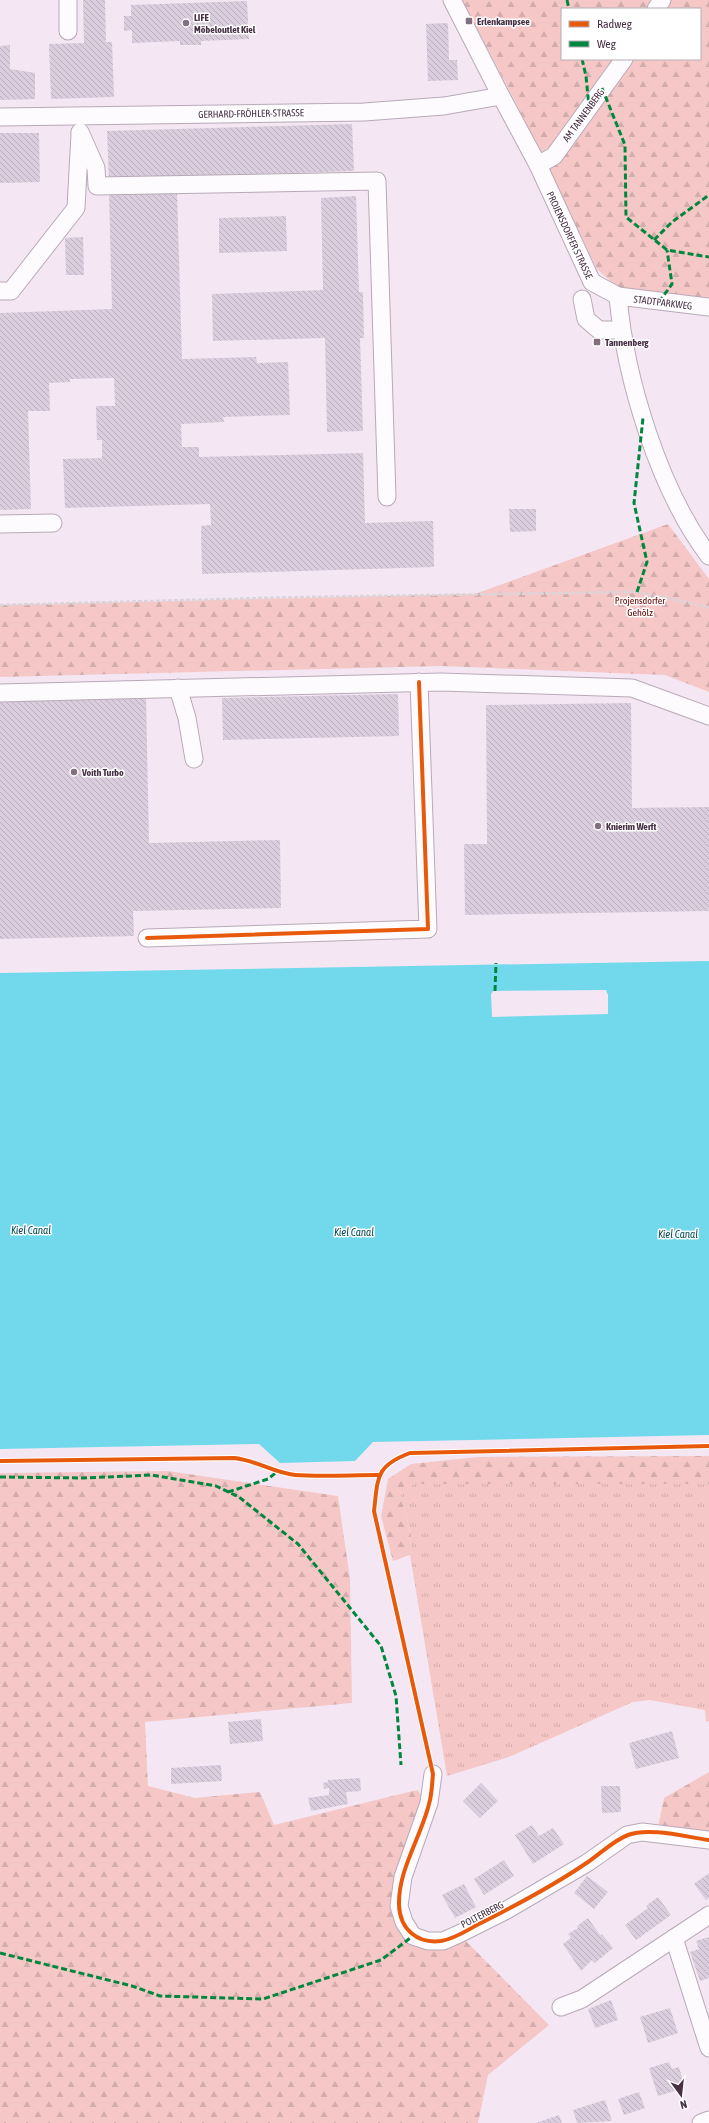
<svg xmlns="http://www.w3.org/2000/svg" width="709" height="2123" font-family="'Asap Condensed',sans-serif">
<defs>
<pattern id="grass-tufts" width="24" height="20" patternUnits="userSpaceOnUse"><rect width="24" height="20" fill="#f5c8c7"/><path d="M3 7l-1-3M5 7V3M7 7l1-3M15 17l-1-3M17 17v-4M19 17l1-3" fill="none" stroke="#d3acac"/></pattern>
<pattern id="forest-firs" width="22" height="20" patternUnits="userSpaceOnUse"><rect width="22" height="20" fill="#f5c8c7"/><path d="M5 1l3.5 6h-7zM16 11l3.5 6h-7z" fill="#d3acac"/></pattern>
<pattern id="building-back-hatch" width="6" height="6" patternUnits="userSpaceOnUse"><rect width="6" height="6" fill="#dacddd"/><path d="M-1 5l2 2M0 0l6 6M5-1l2 2" fill="none" stroke="#bcb0bf"/></pattern>
</defs>
<rect width="100%" height="100%" fill="#f4e7f3"/>
<polygon fill="url(#grass-tufts)" points="414,1483 709,1484 709,1721 706,1722 705,1710 650,1700 633,1702 509,1757 447,1776 410,1555 411,1533 400,1495"/>
<g fill="url(#forest-firs)" fill-rule="evenodd">
<path d="M462,0H709V299L641,294L617,287L597,269L519,109ZM562,9H700V59H562Z"/>
<polygon points="668,524 709,579 709,692 665,675 441,666 0,677 0,605 475,594"/>
<polygon points="709,1456 709,1484 414,1484 400,1495 411,1533 410,1555 393,1561 381,1516 388,1479 411,1464 478,1457"/>
<polygon points="168,1471 338,1496 350,1579 352,1703 145,1722 148,1786 195,1798 260,1792 274,1825 417,1790 429,1803 403,1877 413,1936 459,1934 549,2025 488,2075 478,2123 0,2123 0,1473"/>
<polygon points="709,1772 709,1834 658,1827 664,1798"/>
</g>
<polygon fill="#72d9ec" points="709,961 709,1435 373,1442 355,1461 280,1463 259,1444 0,1449 0,973"/>
<polygon fill="#f4e7f3" points="606,990 608,995 608,1014 492,1017 491,994 493,991"/>
<g fill="url(#building-back-hatch)">
<polygon points="83,0 105,0 106,42 112,42 114,97 51,99 49,44 84,43"/>
<polygon points="247,1 249,39 201,41 201,45 180,45 180,41 132,43 132,30 124,31 124,16 131,16 131,5"/>
<polygon points="448,23 449,60 457,60 458,80 428,81 426,24"/>
<polygon points="10,45 10,69 35,73 35,99 0,100 0,46"/>
<polygon points="352,124 354,171 109,179 107,131"/>
<polygon points="0,133 39,133 40,182 0,183"/>
<polygon points="177,192 182,359 256,357 257,363 288,362 290,415 223,417 224,422 181,424 182,447 199,447 199,457 363,453 365,523 433,521 434,567 202,574 201,526 211,525 210,504 65,508 63,459 102,458 102,440 97,440 96,406 115,406 114,378 70,379 70,382 49,383 50,411 28,411 31,509 0,510 0,313 112,309 109,194"/>
<polygon points="356,196 359,292 363,292 364,338 360,338 363,431 327,432 325,338 213,341 212,294 323,290 321,198"/>
<polygon points="286,216 287,251 219,253 219,218"/>
<polygon points="83,237 84,275 66,275 65,238"/>
<polygon points="509,509 536,509 536,531 510,532"/>
<polygon points="398,694 399,736 223,740 222,698"/>
<polygon points="146,697 149,843 280,840 281,908 133,911 134,936 0,939 0,700"/>
<polygon points="631,703 632,808 709,807 709,911 465,915 464,844 487,844 486,705"/>
<polygon points="261,1719 263,1741 230,1744 228,1722"/>
<polygon points="672,1731 679,1758 636,1769 629,1743"/>
<polygon points="221,1765 222,1781 171,1784 171,1768"/>
<polygon points="360,1778 361,1791 346,1792 348,1804 311,1811 308,1798 329,1795 329,1788 324,1789 323,1783 328,1782 328,1780"/>
<polygon points="481,1783 498,1801 480,1818 463,1801"/>
<polygon points="601,1786 620,1786 621,1812 602,1813"/>
<polygon points="532,1825 539,1836 553,1828 564,1844 533,1864 515,1835"/>
<polygon points="504,1860 514,1876 484,1895 474,1879"/>
<polygon points="709,1873 709,1898 706,1900 694,1884"/>
<polygon points="587,1876 608,1892 594,1909 574,1893"/>
<polygon points="464,1884 476,1907 455,1918 442,1895"/>
<polygon points="658,1897 671,1915 636,1940 625,1925 648,1908 646,1906"/>
<polygon points="588,1918 600,1935 602,1934 613,1948 595,1963 592,1960 581,1971 563,1944 571,1938 568,1934 578,1928 577,1926"/>
<polygon points="709,1937 709,1978 700,1981 690,1952 699,1949 696,1941"/>
<polygon points="611,2000 618,2020 595,2028 588,2009"/>
<polygon points="670,2008 678,2033 648,2043 640,2017"/>
<polygon points="669,2062 672,2069 679,2067 685,2088 658,2096 649,2068"/>
<polygon points="639,2092 645,2108 624,2115 618,2099"/>
<polygon points="605,2100 612,2121 577,2123 573,2110"/>
<polygon points="559,2115 562,2123 536,2123"/>
</g>
<g fill="none" stroke-linecap="round" stroke-linejoin="round">
<g stroke="#b9a9b8" stroke-width="19">
<g id="minor">
<polyline points="68,0 68,31"/>
<polyline points="452,0 501,96 538,165 592,282 618,296 709,307"/>
<polyline points="656,9 662,0"/>
<polyline points="0,117 364,112 444,106 501,96"/>
<polyline points="80,132 96,168 97,186 377,181 387,497"/>
<polyline points="538,165 554,156 624,59"/>
<polyline points="0,291 11,291 76,208 80,134"/>
<path d="M618,296C625,378 659,490 709,556"/>
<polyline points="582,299 586,319 599,330 621,330"/>
<polyline points="0,524 53,523"/>
<polyline points="178,688 187,718 194,759"/>
<polyline points="0,693 441,682 632,688 709,716"/>
<polyline points="147,938 428,929 419,682"/>
<polyline points="433,1774 429,1803 403,1877 399,1906 404,1922 413,1936 428,1941 443,1941 459,1934 505,1911 587,1863 627,1835 642,1832 709,1840"/>
<polyline points="674,1938 709,2048"/>
<polyline points="561,2007 582,1999 709,1915"/>
<polyline points="701,2123 709,2120"/>
</g>
</g>
<polyline stroke="#dad5da" stroke-width="2.5" stroke-dasharray="4 2" stroke-linecap="butt" points="0,605 299,597 637,592 709,607"/>
<use href="#minor" stroke="#fdfbfd" stroke-width="17"/>
<g stroke="#00873e" stroke-width="3" stroke-dasharray="6 3" stroke-linecap="butt">
<polyline points="567,0 569,9"/>
<polyline points="582,59 586,76 589,107"/>
<polyline points="602,88 625,145 626,217 667,250 709,257"/>
<polyline points="654,240 672,222 709,195"/>
<polyline points="659,302 672,284 667,250"/>
<polyline points="637,592 647,562 634,503 643,418"/>
<polyline points="495,991 496,963"/>
<polyline points="0,1477 84,1478 152,1475 216,1486 239,1497 298,1544 381,1646 396,1696 401,1765"/>
<polyline points="228,1492 268,1479 278,1471"/>
<polyline points="0,1953 132,1986 160,1996 263,1999 381,1960 413,1936"/>
</g>
<g stroke="#fff" stroke-width="6">
<g id="cycleway">
<polyline points="147,938 428,929 419,682"/>
<path d="M709,1446L410,1453C375,1466 378,1478 374,1511L433,1774C432,1784 432,1794 429,1804C421,1837 398,1870 399,1905C400,1930 418,1944 441,1941C454,1939 466,1931 477,1925C515,1906 553,1886 588,1862C600,1854 614,1840 628,1835C649,1827 686,1837 709,1840"/>
<path d="M0,1461L234,1458C256,1460 274,1473 295,1475C322,1477 351,1475 378,1475"/>
</g>
</g>
<use href="#cycleway" stroke="#e8590c" stroke-width="4"/>
</g>
<g fill="#846f82" stroke="#fff" stroke-width="1.5">
<rect x="465" y="17" width="8" height="8" rx="2"/>
<circle cx="186" cy="23" r="4"/>
<rect x="593" y="338" width="8" height="8" rx="2"/>
<circle cx="74" cy="772" r="4"/>
<circle cx="598" cy="826" r="4"/>
</g>
<g text-anchor="middle" stroke-width="3" stroke-linejoin="round" paint-order="stroke">
<g font-size="10" font-weight="bold" fill="#472f45" stroke="#fff" text-anchor="start">
<text x="194" y="21">LIFE<tspan x="194" dy="12">Möbeloutlet Kiel</tspan></text>
<text x="477" y="25">Erlenkampsee</text>
<text x="605" y="346">Tannenberg</text>
<text x="82" y="776">Voith Turbo</text>
<text x="606" y="830">Knierim Werft</text>
</g>
<g font-size="10" fill="#472f45" stroke="#fff">
<text transform="translate(251 113) rotate(-1)" y="4">GERHARD-FRÖHLER-STRASSE</text>
<text transform="translate(583 115) rotate(-54)" y="4">AM TANNENBERG</text>
<text transform="translate(570 235) rotate(65)" y="4">PROJENSDORFER STRASSE</text>
<text transform="translate(663 302) rotate(7)" y="4">STADTPARKWEG</text>
<text transform="translate(482 1914) rotate(-27)" y="4">POLTERBERG</text>
</g>
<g font-size="10" fill="#610201" stroke="#fff">
<text x="640" y="604">Projensdorfer<tspan x="640" dy="12">Gehölz</tspan></text>
</g>
<g font-size="11" font-style="italic" fill="#064a53" stroke="#fff">
<text x="31" y="1234">Kiel Canal</text>
<text x="354" y="1236">Kiel Canal</text>
<text x="678" y="1238">Kiel Canal</text>
</g>
</g>
<rect x="561" y="8" width="140" height="52" fill="#ffffff" stroke="#b5acb5"/>
<rect x="569" y="21" width="20" height="6" fill="#e8590c" stroke="#b5acb5"/>
<text x="597" y="28" font-size="12" fill="#472f45">Radweg</text>
<rect x="569" y="41" width="20" height="6" fill="#00873e" stroke="#b5acb5"/>
<text x="597" y="48" font-size="12" fill="#472f45">Weg</text>
<g transform="translate(681 2095) rotate(165)" stroke="#ffffff" stroke-width="3" paint-order="stroke">
<path d="M0-3L7 15L0 10L-7 15Z" fill="#472f45"/>
<text y="-6" font-size="11" font-weight="bold" text-anchor="middle" fill="#472f45">N</text>
</g>
</svg>
